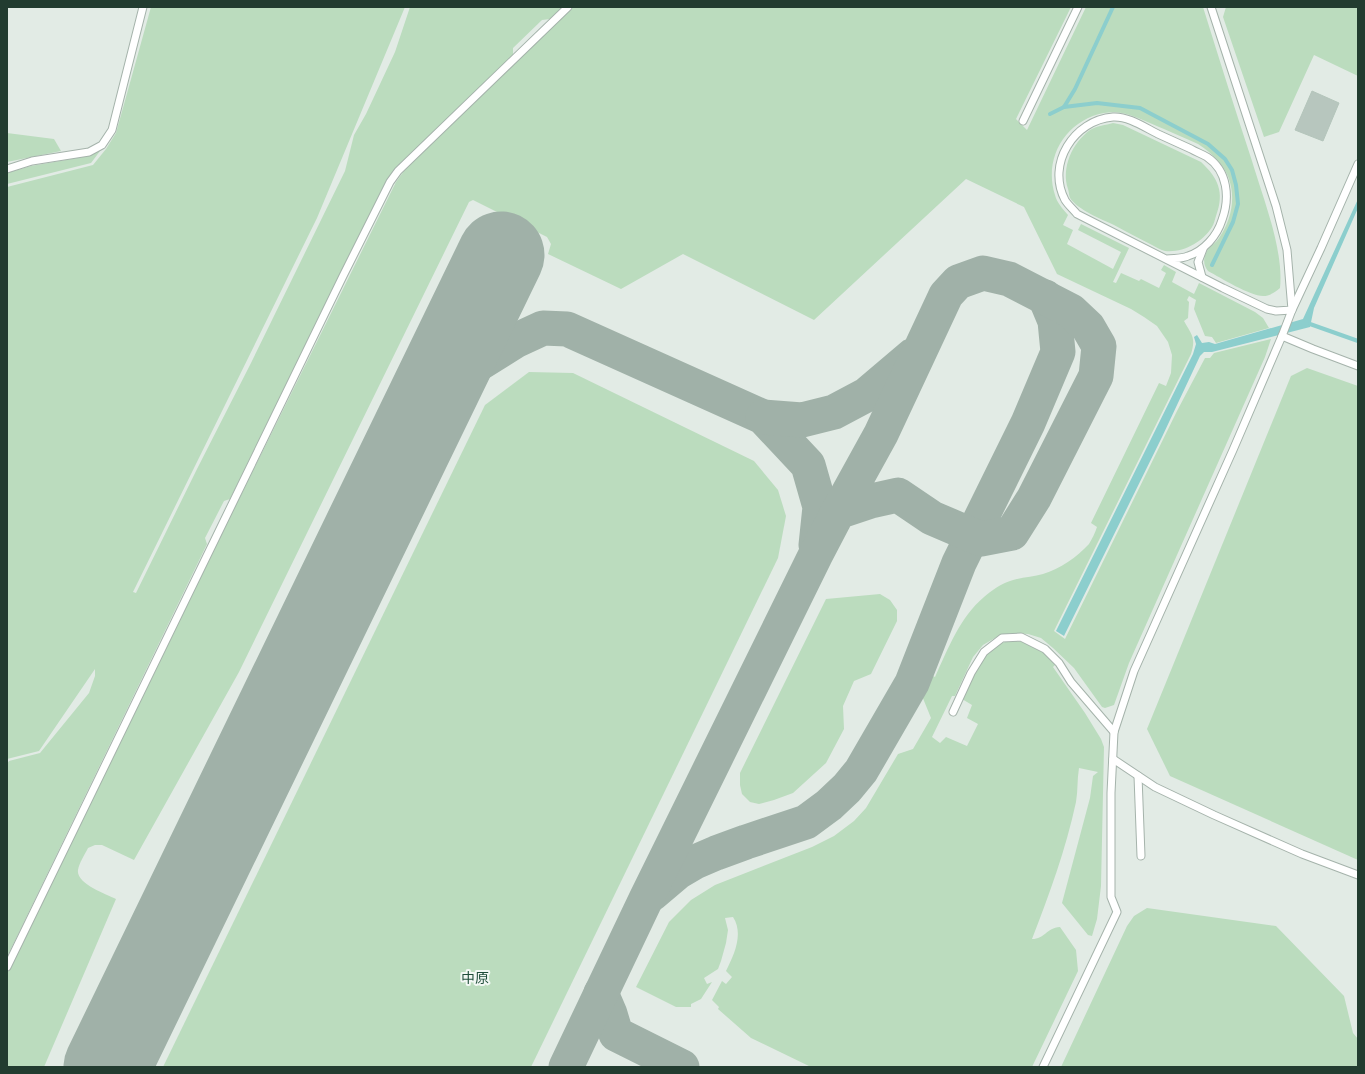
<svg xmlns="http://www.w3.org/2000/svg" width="1365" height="1074" font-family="Cabin,'Noto Sans JP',sans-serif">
<rect width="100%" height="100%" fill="#e2ebe5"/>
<g fill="#bbdcbe">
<polygon points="151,7 405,7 317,218 133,592 136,593 197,469 251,363 345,171 354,135 366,114 395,52 410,7 562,7 550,19 542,20 513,48 513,55 389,177 230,499 224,501 205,538 207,544 7,957 7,764 9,761 40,753 89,693 95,676 95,669 39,751 7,759 7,187 93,165 106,149 116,133"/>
<path d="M572,7H1071L1016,119L1027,130L1086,7H1203C1219,58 1235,110 1252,161C1263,198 1284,250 1280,288C1275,292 1270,296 1263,296C1250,296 1221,278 1208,271C1203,265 1203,258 1207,251C1210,246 1216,243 1219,238C1235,215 1238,184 1219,162C1213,155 1206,149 1198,144C1187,139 1175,134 1164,129C1151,124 1136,116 1122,113C1117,112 1109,112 1104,113C1066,120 1043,158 1055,195C1057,203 1063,209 1068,215L1063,225L1073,230L1067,244L1113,269L1121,252L1078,230L1081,224L1129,248L1113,282L1116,283L1121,273L1139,281L1141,279L1159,288L1166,273L1161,270L1164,265L1176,272L1172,282L1194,294L1199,283L1255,312L1263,318L1269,328L1216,343L1212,337L1205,336L1194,309L1196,300L1189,296L1187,300L1189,302L1188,318L1184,321C1192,335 1196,338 1191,354L1054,631L1065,639L1177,411L1205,358H1210L1214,353L1271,339L1265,357L1129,663L1114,705L1105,708L1102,707L1074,668L1053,648L1041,638L1028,634L1014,633L1000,635L983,645L973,657L955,696H952L932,737L940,743L946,737L967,746L978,724L967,718L972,705L962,699C976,671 985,635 1023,642C1029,643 1043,650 1048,654C1050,657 1052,662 1055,665L1053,667L1085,713L1101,739L1104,747L1101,886L1097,919L1092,936L1088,935L1062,903L1090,798L1093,776L1098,772L1079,768C1077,779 1078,791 1076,802C1066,849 1049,895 1032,939C1045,939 1046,928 1060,927L1076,950L1078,971L1032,1067H811L751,1038L718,1009L719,1007L712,1000L722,981L726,984L732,977L726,971C734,955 744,934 733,917L725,918L728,930L726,943L721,961L718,969L704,978L707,984L712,982L701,999L691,1004V1007H676L636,987L669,922L691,900L715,885L812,847L834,836L854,821L866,808L898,754L913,749L931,718L920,691L929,674L935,677C948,649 960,617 984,597C992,590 1001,584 1010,581C1021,577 1033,577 1043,574C1060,569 1077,557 1089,544C1092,539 1095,533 1097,527L1091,523L1159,383L1166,386L1171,373L1172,355L1168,342L1157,326L1144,317L1131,309L1057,274L1024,207L966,179L814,320L683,254L621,289L548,254L551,244L547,237L473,200L469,202L239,672L134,860L102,845H95L88,848C85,854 79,863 78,870C76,884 106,894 116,899L44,1067H7V973L74,832L396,182L404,171L419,156Z"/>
<polygon points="1226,7 1358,7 1358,76 1314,55 1279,132 1264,137 1223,17"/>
<path d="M1113,123L1123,125L1201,162C1218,178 1225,192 1216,216C1215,219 1214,224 1212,227C1203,242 1183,253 1165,251C1161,250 1156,247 1152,245C1139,238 1126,232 1114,225C1101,219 1078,210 1070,198C1069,196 1069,192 1068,189C1061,168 1072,143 1090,130C1096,126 1106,125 1113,123Z"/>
<polygon points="7,133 54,139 61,151 7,162"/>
<polygon points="100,151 91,163 7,184 7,173 31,166 83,157"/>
<polygon points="1307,368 1358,386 1358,860 1170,776 1147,729 1291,376"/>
<polygon points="529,372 573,373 754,461 778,490 786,516 778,558 531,1067 163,1067 485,405"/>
<polygon points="880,594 890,600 897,610 897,621 871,674 854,681 843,706 844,729 826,763 793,793 774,800 759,804 750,802 742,794 740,785 740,773 826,599"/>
<polygon points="1147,908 1276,926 1344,996 1353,1033 1358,1039 1358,1067 1061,1067 1127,926 1134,916"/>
</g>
<polygon fill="#8ccecd" points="1358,199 1358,208 1314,308 1310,327 1212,352 1204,352 1200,356 1162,437 1064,636 1056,631 1193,354 1196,344 1194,337 1197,335 1202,343 1209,342 1215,344 1303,319"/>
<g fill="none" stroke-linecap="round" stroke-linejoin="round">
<g stroke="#8ccecd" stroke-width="4">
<polyline points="1064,107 1097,103 1140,108 1208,144 1225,159 1232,170 1236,185 1238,204 1233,222 1212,265"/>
<polyline points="1050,114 1064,107 1075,89 1113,7"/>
<polyline points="1310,324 1358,341"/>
</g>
<g stroke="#a0b1a8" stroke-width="35">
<polyline points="432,397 453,380 517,340 543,328 567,329 763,417 808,465 820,507 816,545"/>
<polyline points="763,417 802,420 834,412 866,395 912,356"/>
<polyline points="652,894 678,872 695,862 716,853 746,842 806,822 829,805 847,788 861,771 912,683 959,563 1028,423 1058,352 1055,321 1045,297"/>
<polyline points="601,993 610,1014 616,1034 682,1067"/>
<polyline points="566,1067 646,899 815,556 838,512 881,434 946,295 958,282 983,273 1009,279 1071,311 1088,327 1099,346 1096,376 1034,498 1012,533 981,539 932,518 898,495 871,501 838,512"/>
</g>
<polyline stroke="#a0b1a8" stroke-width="87" points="107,1067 501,255"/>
</g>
<polygon fill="#b7c6be" stroke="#b4c5bb" points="1312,91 1339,103 1323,141 1295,130"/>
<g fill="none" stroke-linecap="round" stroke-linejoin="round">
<g stroke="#a5b3ab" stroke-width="9">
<g id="lane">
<polyline points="1023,121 1078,7"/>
<polyline points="7,169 32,161 89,152 102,145 112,130 143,7"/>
<path d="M1167,259C1174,258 1182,259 1188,256C1204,251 1217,236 1222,220C1230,198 1228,171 1207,157C1202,154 1196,152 1191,149C1180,144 1169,139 1158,134C1144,127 1128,116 1113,117C1074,120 1046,164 1065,200C1068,205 1073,209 1077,214L1223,288L1267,309L1276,311L1292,310L1287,250L1276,206L1211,7"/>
<polyline points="1202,277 1198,262 1203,249"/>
<polyline points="1282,336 1313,349 1358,366"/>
<polyline points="953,712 971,673 984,652 1002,638 1021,637 1045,649 1059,663 1071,682 1114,732"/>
<polyline points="1113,759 1155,787 1214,815 1302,854 1358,875"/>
<polyline points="1138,776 1141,856"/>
<polyline points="7,967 343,276 390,182 398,171 568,7"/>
<polyline points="1043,1067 1117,912 1111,897 1111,793 1114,732 1134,671 1233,450 1282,336 1292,310 1321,248 1358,164"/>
</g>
</g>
<use href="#lane" stroke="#fff" stroke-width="7"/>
</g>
<g text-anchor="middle" stroke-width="4" stroke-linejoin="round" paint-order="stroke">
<g font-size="14" fill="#1f4d3a" stroke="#f2f8f4">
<text x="475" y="983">中原</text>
</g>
</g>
<rect width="1365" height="1074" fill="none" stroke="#223c30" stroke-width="16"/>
</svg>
